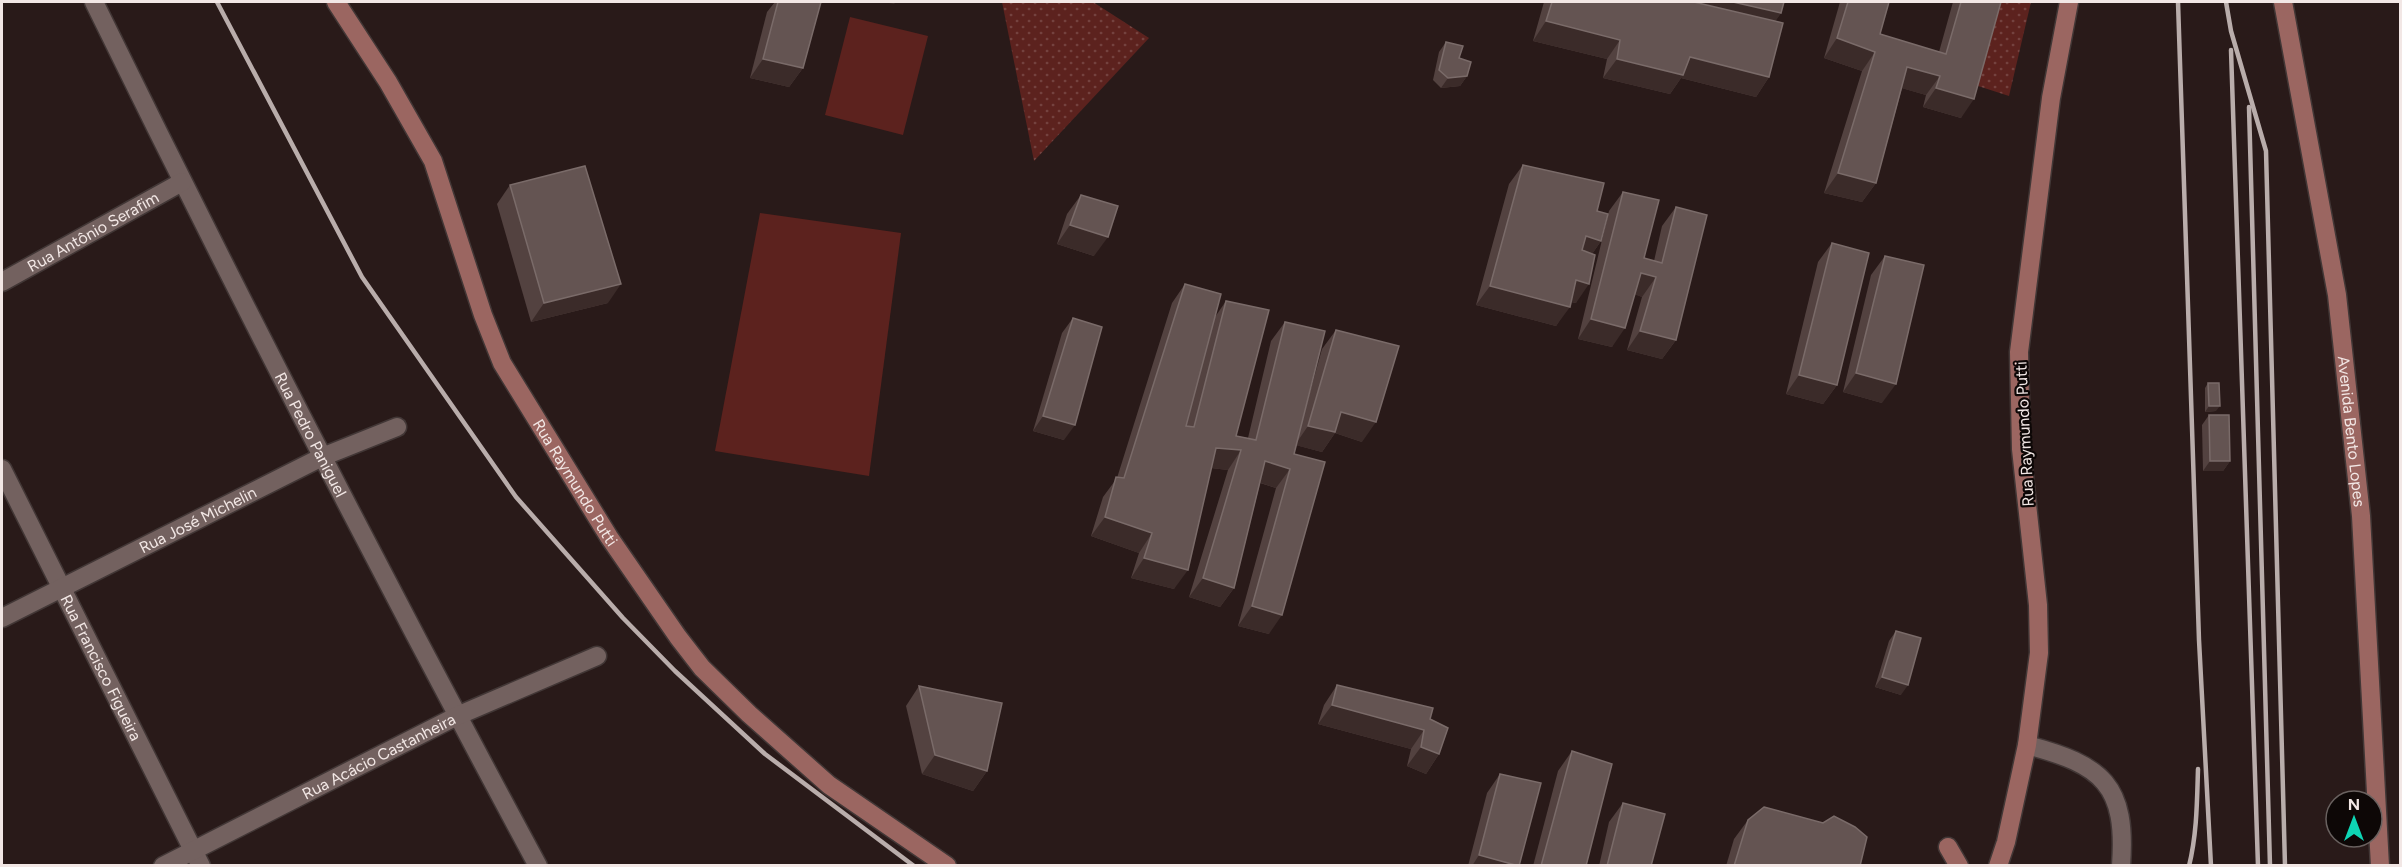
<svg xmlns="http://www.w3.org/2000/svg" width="2402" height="867" font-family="Figtree,sans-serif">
<defs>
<pattern id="park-dots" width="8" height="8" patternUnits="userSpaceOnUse" patternTransform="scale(1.5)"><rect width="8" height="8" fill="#5c221e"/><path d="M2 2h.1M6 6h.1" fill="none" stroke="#74423f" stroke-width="1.8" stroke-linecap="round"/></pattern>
</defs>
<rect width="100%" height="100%" fill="#291a19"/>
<g fill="url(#park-dots)">
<polygon points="1002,2 1093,2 1149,38 1034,161"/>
<polygon points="1997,2 2031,2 2009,96 1975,85"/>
</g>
<g fill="#5c221e">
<polygon points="850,17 928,36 903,135 825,115"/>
<polygon points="760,213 901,233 869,476 715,451"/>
</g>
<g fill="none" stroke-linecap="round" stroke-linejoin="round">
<g stroke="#423736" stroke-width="21">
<g id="street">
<path id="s1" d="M94,2C236,292 384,580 538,866"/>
<path id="s2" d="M2,282L182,182"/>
<path id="s3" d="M2,469L201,866"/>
<path id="s4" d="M2,618L322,457L397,427"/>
<path d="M2027,745C2103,765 2127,785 2121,866"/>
<path id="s5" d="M163,866L457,716L597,656"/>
</g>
</g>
<g stroke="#423736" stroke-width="21">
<g id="secondary">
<path id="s6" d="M336,2L388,82L433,161L483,315L502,363L609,537L678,637L702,668L749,714L829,785L947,866"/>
<path id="s7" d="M2283,2L2337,295L2361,516L2380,866"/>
<polyline points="1948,847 1959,866"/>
<polyline points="1998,866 2006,842 2027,745 2039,653 2038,605 2021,449 2019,352 2051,98 2069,2"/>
</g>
</g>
<use href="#street" stroke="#73615f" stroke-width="18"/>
<use href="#secondary" stroke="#9b6661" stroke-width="18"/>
<g stroke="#b9adab" stroke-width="4.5">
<polyline points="217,2 362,277 516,497 623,618 675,671 765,754 914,866"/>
<polyline points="2178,2 2199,640 2211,866"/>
<polyline points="2226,2 2231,31 2266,151 2285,866"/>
<polyline points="2231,50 2258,866"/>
<polyline points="2249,107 2270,866"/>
<path d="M2189,866C2197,834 2197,801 2198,769"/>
</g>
</g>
<g fill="#534240">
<polygon points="775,2 821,2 803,68 789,87 750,78 767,12"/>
<polygon points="1544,2 1784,2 1781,13 1775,21 1769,77 1756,97 1681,78 1670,94 1603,78 1607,59 1533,41"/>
<polygon points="1840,2 1889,2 1880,34 1939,52 1953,2 2001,2 1961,118 1923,107 1926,95 1902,88 1876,183 1862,202 1824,193 1862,71 1824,58"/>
<polygon points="1446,42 1459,58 1467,76 1460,86 1441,88 1433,80 1439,52"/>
<polygon points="1523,165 1597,211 1601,241 1592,254 1576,303 1571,302 1556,326 1476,305 1509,184"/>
<polygon points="510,185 608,303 531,322 497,204"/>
<polygon points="1623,192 1644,258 1654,261 1662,226 1676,207 1676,340 1662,359 1627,350 1642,297 1635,294 1612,347 1578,339 1609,211"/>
<polygon points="1081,195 1094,256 1057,244 1067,214"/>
<polygon points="1832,243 1837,385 1823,404 1786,394 1818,262"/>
<polygon points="1885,256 1882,403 1843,392 1871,275"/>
<polygon points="1185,284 1215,317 1226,301 1236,436 1248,438 1271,341 1285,322 1305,410 1322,349 1336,330 1362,442 1335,433 1322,452 1296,445 1294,454 1269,634 1238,626 1276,488 1260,483 1234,588 1220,607 1189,597 1228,470 1211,468 1174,589 1131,578 1139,553 1091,536 1103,497 1117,478 1172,303"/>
<polygon points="1073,318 1064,440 1033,431 1062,333"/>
<polygon points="2208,383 2216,411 2205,412 2205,388"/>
<polygon points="2209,415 2230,461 2223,471 2203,471 2202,425"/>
<polygon points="1896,631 1901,695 1875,687 1889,641"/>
<polygon points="1337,685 1430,719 1439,754 1426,774 1407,766 1411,749 1318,724 1324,705"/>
<polygon points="919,686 987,771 973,791 922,774 906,706"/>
<polygon points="1572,751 1586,866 1533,866 1558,771"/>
<polygon points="1500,774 1519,866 1468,866 1487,793"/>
<polygon points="1623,803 1651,866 1599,866 1609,822"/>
<polygon points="1748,820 1860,866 1726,866 1734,839"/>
</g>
<g fill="#3b2b29">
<polygon points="883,2 896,2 894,4"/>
<polygon points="1638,2 1733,2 1781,13 1768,32"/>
<polygon points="1546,21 1620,40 1607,59 1533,41"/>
<polygon points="1837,38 1875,52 1862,71 1824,58"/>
<polygon points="1690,57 1769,77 1756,97 1681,78 1670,94 1603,78 1617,59"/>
<polygon points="763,59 803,68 789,87 750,78"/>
<polygon points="1907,67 1940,76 1926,95 1894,86"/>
<polygon points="1467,76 1460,86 1441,88 1448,78"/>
<polygon points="1936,88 1974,99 1961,118 1923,107"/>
<polygon points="1838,173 1876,183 1862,202 1824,193"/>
<polygon points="1070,225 1108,237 1094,256 1057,244"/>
<polygon points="1586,236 1601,241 1588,260 1573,256"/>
<polygon points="1641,273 1656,277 1642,297 1627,292"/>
<polygon points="1576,280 1589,284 1576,303 1562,300"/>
<polygon points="621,284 608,303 531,322 544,303"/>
<polygon points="1490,286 1570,307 1556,326 1476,305"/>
<polygon points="1591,319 1625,328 1612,347 1578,339"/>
<polygon points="1640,331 1676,340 1662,359 1627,350"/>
<polygon points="1856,373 1896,384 1882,403 1843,392"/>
<polygon points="1799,375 1837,385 1823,404 1786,394"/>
<polygon points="2209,406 2220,406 2216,411 2205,412"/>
<polygon points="1341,412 1376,422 1362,442 1335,433 1322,452 1295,445 1308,426"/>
<polygon points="1043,416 1075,425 1064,440 1033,431"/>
<polygon points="1216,448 1241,450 1228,470 1203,467"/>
<polygon points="1265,461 1290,469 1276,488 1252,480"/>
<polygon points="2210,461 2230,461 2223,471 2203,471"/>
<polygon points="1105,517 1152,533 1139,553 1091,536"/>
<polygon points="1144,558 1188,570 1174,589 1131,578"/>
<polygon points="1203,578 1234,588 1220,607 1189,597"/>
<polygon points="1252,606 1282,615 1269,634 1238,626"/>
<polygon points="1882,677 1908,685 1901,695 1875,687"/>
<polygon points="1332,705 1424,730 1411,749 1318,724"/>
<polygon points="1421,747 1439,754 1426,774 1407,766"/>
<polygon points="935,755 987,771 973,791 922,774"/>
<polygon points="1479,855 1517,866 1472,866"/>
</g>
<g fill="#645452" stroke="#7a6b69" stroke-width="1.5">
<polygon points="778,2 821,2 803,68 763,59"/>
<polygon points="1552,2 1694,2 1783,23 1769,77 1690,57 1683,75 1617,59 1620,40 1546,21"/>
<polygon points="1733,2 1784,2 1781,13"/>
<polygon points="1848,2 1889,2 1880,34 1946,54 1961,2 2001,2 1974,99 1936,88 1940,76 1907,67 1876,183 1838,173 1875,52 1837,38"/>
<polygon points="1446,42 1463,46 1459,58 1471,62 1467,76 1448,78 1439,70"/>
<polygon points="1523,165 1604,183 1597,211 1608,214 1601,241 1586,236 1582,250 1595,255 1589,284 1576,280 1570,307 1490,286"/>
<polygon points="585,166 621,284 544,303 510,185"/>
<polygon points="1623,192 1659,200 1644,258 1662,263 1676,207 1707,215 1676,340 1640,331 1656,277 1641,273 1625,328 1591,319"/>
<polygon points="1081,195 1118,206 1108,237 1070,225"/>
<polygon points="1832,243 1869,253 1837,385 1799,375"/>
<polygon points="1885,256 1924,265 1896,384 1856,373"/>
<polygon points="1185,284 1221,294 1186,426 1194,427 1226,301 1269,310 1236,436 1256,440 1285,322 1325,331 1294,454 1325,462 1282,615 1252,606 1290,469 1265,461 1234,588 1203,578 1241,450 1216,448 1188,570 1144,558 1152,533 1105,517 1116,477 1124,478"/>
<polygon points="1073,318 1102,327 1075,425 1043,416"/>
<polygon points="1336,330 1399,346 1376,422 1341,412 1335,432 1308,426"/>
<polygon points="2208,383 2219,383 2220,406 2209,406"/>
<polygon points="2209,415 2229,415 2230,461 2210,461"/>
<polygon points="1896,631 1921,638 1908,685 1882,677"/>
<polygon points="1337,685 1433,708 1430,719 1448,728 1439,754 1421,747 1424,730 1332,705"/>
<polygon points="919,686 1002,703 987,771 935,755"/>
<polygon points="1572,751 1612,764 1586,866 1541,866"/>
<polygon points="1500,774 1541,783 1519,866 1479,855"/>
<polygon points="1623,803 1665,814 1651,866 1607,866"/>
<polygon points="1764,807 1823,823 1834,816 1855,827 1867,837 1860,866 1734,866 1748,820"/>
</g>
<g text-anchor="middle" stroke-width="4.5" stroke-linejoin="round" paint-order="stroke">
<g font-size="16" fill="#f2e7e5" stroke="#0d0706">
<text dy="6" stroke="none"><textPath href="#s2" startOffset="104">Rua Antônio Serafim</textPath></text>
<text dy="6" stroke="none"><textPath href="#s7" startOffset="435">Avenida Bento Lopes</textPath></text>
<text transform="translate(2024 434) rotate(-93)" y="6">Rua Raymundo Putti</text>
<text dy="6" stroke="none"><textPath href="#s1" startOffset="484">Rua Pedro Paniguel</textPath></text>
<text dy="6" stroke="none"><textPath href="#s6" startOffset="540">Rua Raymundo Putti</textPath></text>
<text dy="6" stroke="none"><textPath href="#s4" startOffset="219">Rua José Michelin</textPath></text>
<text dy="6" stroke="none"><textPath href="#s3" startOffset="222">Rua Francisco Figueira</textPath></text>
<text dy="6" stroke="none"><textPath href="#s5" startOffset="242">Rua Acácio Castanheira</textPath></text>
</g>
</g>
<rect width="2402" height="867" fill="none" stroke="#f2e7e5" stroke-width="6"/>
<g transform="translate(2354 819)"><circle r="28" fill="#0d0706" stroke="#69615f" stroke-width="1.5"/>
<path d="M0-4.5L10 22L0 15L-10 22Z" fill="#0ed5b4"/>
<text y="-9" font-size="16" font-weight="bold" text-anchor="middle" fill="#f2e7e5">N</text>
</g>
</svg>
